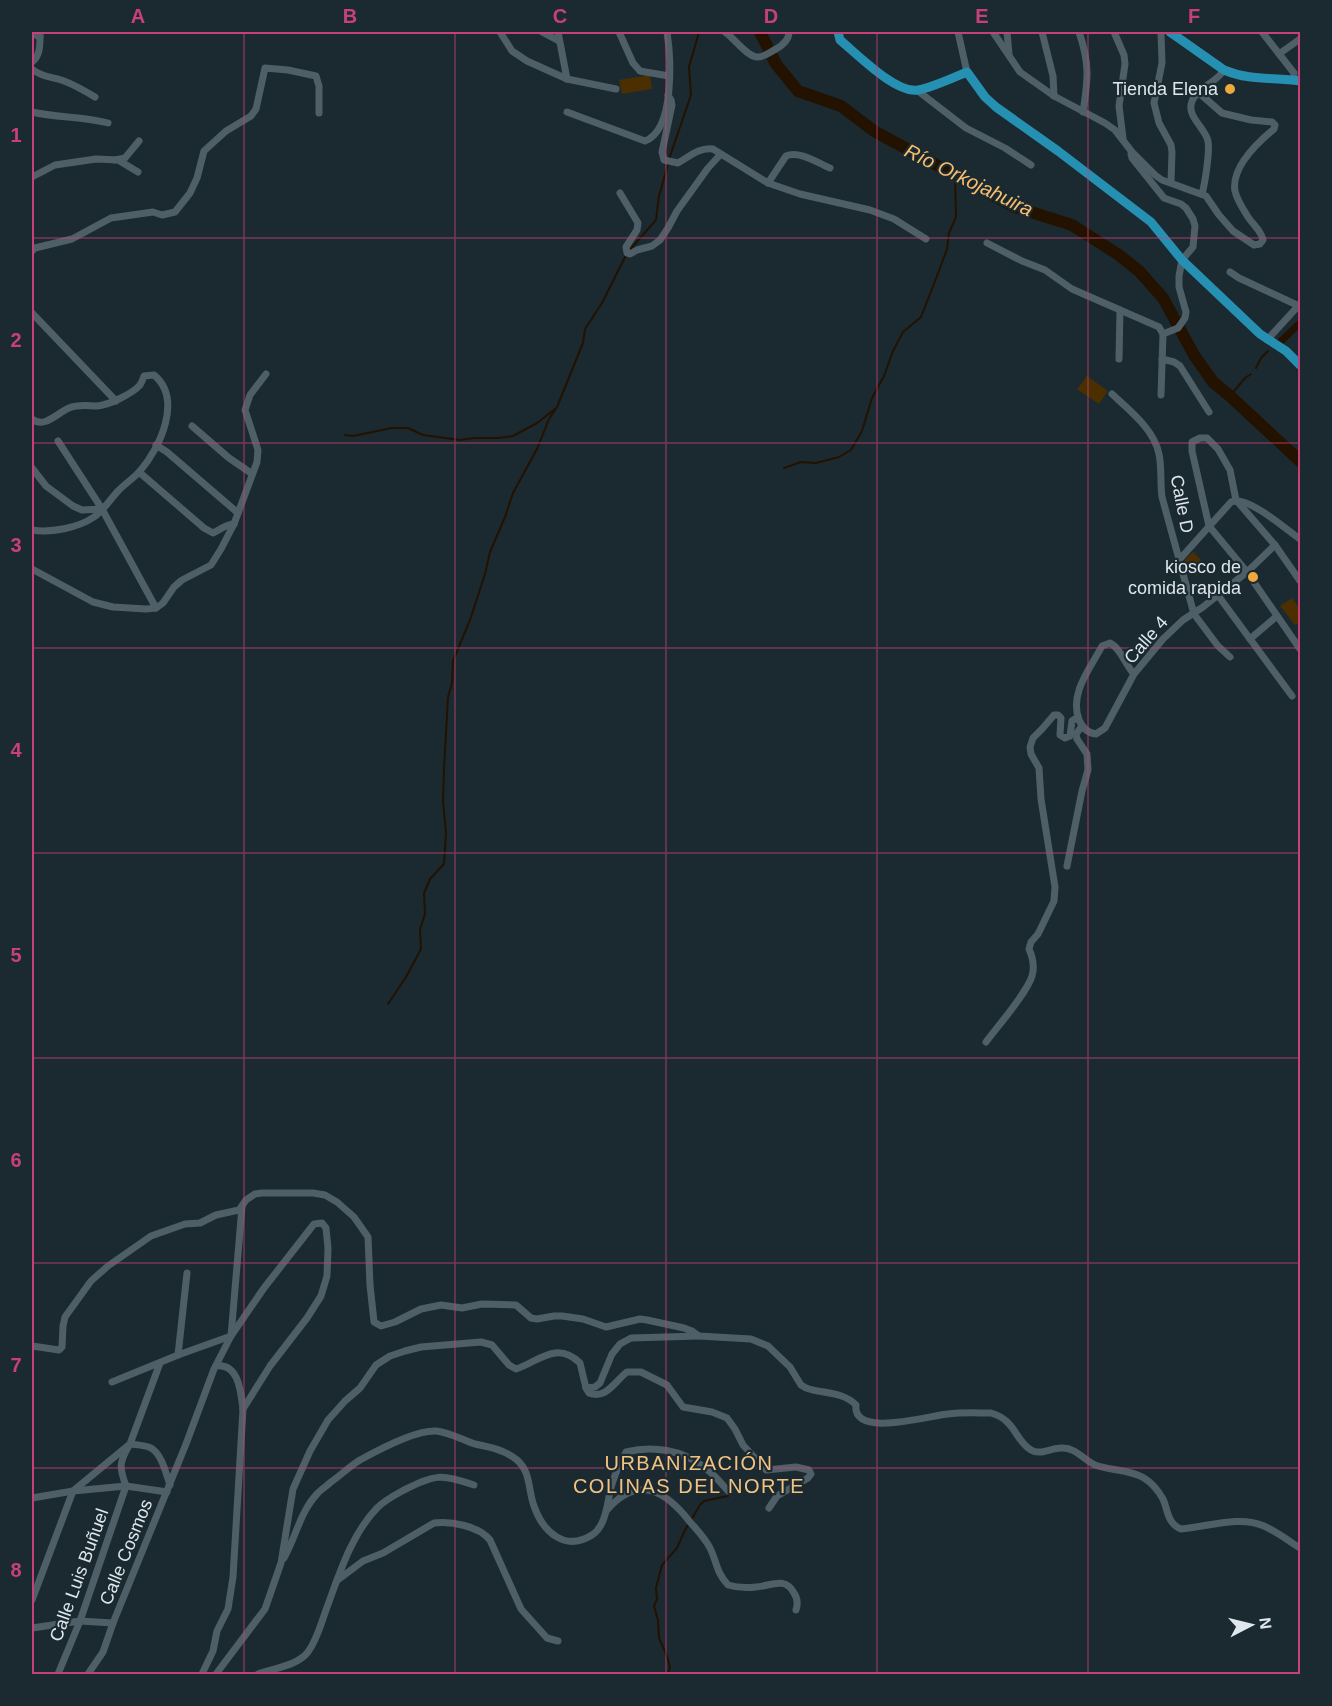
<svg xmlns="http://www.w3.org/2000/svg" width="1332" height="1706" font-family="Arial,sans-serif">
<rect width="100%" height="100%" fill="#1b2a31"/>
<g fill="#4b2f00">
<polygon points="650,75 652,89 622,94 619,80"/>
<polygon points="1087,376 1108,391 1099,404 1077,389"/>
<polygon points="1193,552 1207,566 1196,576 1183,562"/>
<polygon points="1292,598 1300,609 1300,622 1295,625 1280,606"/>
</g>
<g fill="none" stroke-linecap="round" stroke-linejoin="round">
<g stroke="#231200" stroke-width="2">
<polyline points="669,159 691,95 689,67 699,32"/>
<polyline points="1256,368 1261,358 1268,351"/>
<polyline points="1230,396 1245,378 1251,374"/>
<polyline points="345,435 353,436 392,428 408,428 423,435 460,440 474,438 498,438 513,436 537,423 555,409"/>
<polyline points="784,468 801,462 816,463 839,457 851,450 862,431 872,398 884,376 893,351 903,332 921,317 937,276 947,249 949,233 956,217 955,175"/>
<polyline points="388,1004 406,977 421,949 420,929 425,914 424,893 430,879 444,864 446,833 443,801 444,769 448,697 452,683 453,661 470,620 485,574 490,552 505,517 513,493 537,449 549,419 557,407 583,343 585,329 602,303 627,253 656,220 659,196 668,164"/>
<polyline points="668,1674 670,1667 667,1656 659,1638 658,1620 654,1606 657,1599 656,1588 662,1565 677,1548 685,1530 700,1505 704,1501 728,1496"/>
</g>
<polyline stroke="#231200" stroke-width="7" points="1278,344 1300,323"/>
<polyline stroke="#231200" stroke-width="12" points="760,32 776,64 798,91 841,106 874,131 955,175 1015,207 1072,225 1119,255 1139,271 1163,298 1194,355 1213,382 1230,396 1300,461"/>
<g stroke="#4e5f67" stroke-width="7">
<polyline points="500,32 512,51 527,61 567,79 616,89"/>
<polyline points="542,32 559,41"/>
<polyline points="558,32 567,79"/>
<polyline points="619,32 633,63 640,71 669,76"/>
<path d="M725,32C734,38 748,58 758,57C764,57 770,52 776,49C783,45 789,40 789,32"/>
<polyline points="958,32 967,72"/>
<path d="M993,32L1020,72L1054,96L1105,123L1115,130L1132,152L1155,175L1162,180L1206,196L1219,215L1233,231L1254,245L1260,244L1263,240C1261,230 1253,225 1248,217C1243,209 1237,200 1235,191C1231,167 1257,143 1274,129L1275,125L1272,122L1251,120L1222,113L1198,92"/>
<polyline points="1007,32 1009,54"/>
<polyline points="1042,32 1053,76 1054,96"/>
<path d="M1079,32C1090,64 1088,79 1083,112"/>
<polyline points="1114,32 1124,55 1125,64 1119,106 1123,138"/>
<polyline points="1162,32 1161,33 1162,63 1154,103 1159,123 1171,145 1172,152 1171,182"/>
<polyline points="1262,32 1294,73 1293,80"/>
<polyline points="32,33 40,37"/>
<polyline points="1279,54 1300,39"/>
<path d="M32,62C41,55 40,43 40,32"/>
<path d="M32,69C41,77 53,77 64,81C75,85 85,91 95,97"/>
<polyline points="918,91 966,128 1005,148 1031,165"/>
<path d="M668,95L671,100L672,105L662,152L664,160L678,163C689,157 699,147 713,149L768,183L800,194L870,210L894,219L926,239"/>
<path d="M32,112C57,118 83,116 108,123"/>
<path d="M567,112L645,141C675,130 671,58 667,32"/>
<polyline points="1131,154 1132,158 1164,198 1181,204 1186,208 1193,219 1195,226 1193,247 1182,260 1179,276 1179,287 1186,312 1185,318 1178,328 1163,334"/>
<polyline points="115,160 125,158 139,141"/>
<polyline points="32,177 55,165 96,159 118,160 138,172"/>
<path d="M768,183L786,156C799,150 818,163 830,168"/>
<polyline points="620,193 638,223 637,230 626,247 627,253 630,254 637,250 652,246 660,240 668,228 677,211 708,168 720,155"/>
<path d="M1202,194C1205,183 1210,151 1208,141C1205,127 1184,115 1193,99C1200,86 1216,83 1224,70"/>
<polyline points="987,243 1022,261 1045,270 1072,289 1159,327 1163,334 1161,395"/>
<polyline points="32,251 35,248 72,239 111,218 153,212 162,215 175,212 190,193 197,178 204,151 226,131 251,116 256,109 265,68 288,70 316,76 319,86 319,113"/>
<polyline points="1230,272 1239,278 1299,306"/>
<polyline points="32,313 116,401"/>
<polyline points="1267,340 1300,304"/>
<polyline points="1119,359 1120,310"/>
<polyline points="1162,359 1174,362 1180,366 1209,412"/>
<path d="M1112,394C1129,410 1154,429 1159,454C1162,468 1160,483 1162,497L1194,614L1218,646L1230,657"/>
<path d="M32,419C44,429 57,413 69,408C79,404 88,406 97,406C109,405 132,394 140,385C142,382 143,379 144,376L154,375C183,399 160,448 140,471C134,478 126,483 119,490C111,498 104,510 94,517C78,528 51,533 32,530"/>
<polyline points="192,426 229,458 251,473"/>
<polyline points="58,441 102,509 156,608"/>
<polyline points="156,445 167,452 238,513"/>
<polyline points="32,468 46,486 73,506 82,510 102,509"/>
<path d="M139,472L204,528L213,533C220,530 226,524 234,524"/>
<path d="M1179,560L1231,502C1248,495 1285,529 1300,539"/>
<polyline points="32,569 93,602 113,607 146,609 156,608 163,603 174,587 182,580 211,565 221,549 234,524 257,462 258,450 245,410 250,395 266,374"/>
<polyline points="1300,581 1275,545 1236,500 1230,470 1218,449 1207,438 1200,438 1192,442 1192,451 1209,526 1247,572 1300,649"/>
<polyline points="1217,594 1292,696"/>
<polyline points="1250,639 1277,616"/>
<path d="M1134,674C1125,665 1121,648 1110,643L1102,646C1090,669 1069,693 1079,720C1082,727 1088,733 1096,734L1105,728L1134,674L1163,639L1183,620L1203,607L1247,572L1275,545"/>
<polyline points="1067,866 1082,791 1088,770 1087,754 1077,739 1076,734 1082,726"/>
<path d="M986,1042C997,1027 1027,993 1032,976C1035,966 1033,958 1029,949L1031,942L1038,934L1054,901L1055,887L1041,799L1039,768L1031,754L1030,747L1033,738L1042,729L1054,715H1058L1061,718L1060,735L1065,738L1070,736L1072,721L1078,717"/>
<path d="M32,1346L59,1350L62,1347L63,1326L65,1317L91,1281L108,1266L151,1236L185,1224L200,1223L216,1215L239,1210L246,1200L255,1194L262,1193H313L325,1195L337,1202L354,1217L368,1237L370,1285L374,1322L381,1326L395,1322L421,1309L441,1305L462,1308L482,1304L516,1305L531,1318L537,1319L554,1316H562L583,1319L606,1327L640,1319L647,1320L684,1328L692,1331L699,1336L751,1339L768,1346L790,1367L801,1385L806,1388C823,1394 842,1391 856,1405C852,1439 931,1415 948,1414C962,1412 977,1413 991,1413C1016,1420 1015,1441 1031,1450C1041,1456 1052,1447 1063,1448C1076,1448 1084,1460 1095,1465C1111,1471 1129,1469 1144,1478C1152,1483 1158,1490 1163,1499C1168,1510 1167,1523 1181,1529C1207,1527 1239,1515 1264,1526C1277,1532 1289,1541 1300,1548"/>
<polyline points="178,1355 187,1273"/>
<polyline points="112,1382 178,1355 231,1336 242,1207"/>
<path d="M586,1388L589,1393C606,1400 615,1381 627,1372H641L667,1385L683,1407L712,1412L727,1418L735,1429L743,1445L766,1470L796,1467L809,1470L811,1474L808,1478L777,1496L769,1508"/>
<polyline points="32,1498 73,1491 126,1486 167,1492"/>
<path d="M607,1510C638,1474 666,1491 690,1522C697,1530 705,1538 710,1548C717,1562 716,1572 728,1585C738,1588 747,1588 756,1587C771,1586 785,1576 794,1593C798,1599 798,1604 796,1610"/>
<path d="M284,1558C296,1537 300,1512 317,1494C321,1489 327,1486 331,1482C341,1475 350,1466 360,1460C378,1450 416,1430 436,1431C449,1432 462,1440 475,1444C490,1447 505,1450 517,1460C531,1472 528,1490 534,1506C543,1532 565,1552 592,1535C608,1525 607,1497 613,1481C616,1471 621,1462 626,1452C653,1445 682,1450 704,1467C713,1473 721,1483 728,1491"/>
<path d="M339,1579L363,1561L383,1553L434,1523C451,1521 479,1526 490,1540L521,1609L547,1638L558,1641"/>
<polyline points="32,1600 73,1491 130,1444 160,1363"/>
<polyline points="32,1628 80,1621 113,1623"/>
<path d="M58,1674L80,1621L126,1486C119,1467 119,1462 130,1444C137,1445 145,1445 151,1448C162,1454 166,1474 170,1485"/>
<polyline points="88,1674 103,1652 113,1623 186,1444 214,1369 231,1336 264,1288 314,1224 322,1223 326,1228 328,1248 327,1276 321,1296 307,1318 270,1366 243,1409"/>
<path d="M202,1674L213,1651L217,1631L228,1609L233,1577L243,1409C241,1394 239,1362 216,1366"/>
<path d="M216,1674L265,1609L281,1563L293,1489L310,1451L328,1420L345,1401L360,1388L376,1365L390,1356L405,1351L421,1347L481,1342L492,1345L509,1365L516,1369C538,1362 556,1340 580,1363L586,1388L595,1387L600,1383L612,1354L620,1344L631,1338L699,1336"/>
<path d="M258,1674C274,1668 297,1666 308,1652C317,1640 321,1624 326,1610C339,1575 351,1535 377,1508C385,1500 395,1495 404,1490C436,1474 440,1474 474,1485"/>
</g>
<g stroke="#2690b3" stroke-width="9">
<path d="M838,32L840,40C857,54 896,94 918,90C931,88 955,77 967,72L985,97L996,107L1058,151L1151,222L1182,260L1260,334L1286,351L1300,365"/>
<path d="M1170,32L1224,70C1250,81 1273,77 1300,81"/>
</g>
</g>
<path fill="none" stroke="#c74178" stroke-width="1.5" stroke-opacity="0.55" d="M244,32V1674M455,32V1674M666,32V1674M877,32V1674M1088,32V1674M32,238H1300M32,443H1300M32,648H1300M32,853H1300M32,1058H1300M32,1263H1300M32,1468H1300"/>
<g fill="#eea83c" stroke="#1b2a31" stroke-width="2">
<circle cx="1230" cy="89" r="6"/>
<circle cx="1253" cy="577" r="6"/>
</g>
<g text-anchor="middle" stroke-width="4.5" stroke-linejoin="round" paint-order="stroke">
<g font-size="18" fill="#dde7ec" stroke="#1b2a31" text-anchor="end">
<text x="1218" y="95">Tienda Elena</text>
<text x="1241" y="573">kiosco de<tspan x="1241" dy="21">comida rapida</tspan></text>
</g>
<g font-size="18" fill="#dde7ec" stroke="#1b2a31">
<text transform="translate(1182 504) rotate(79)" y="6">Calle D</text>
<text transform="translate(1146 640) rotate(-49)" y="6">Calle 4</text>
<text transform="translate(126 1552) rotate(-68)" y="6">Calle Cosmos</text>
<text transform="translate(79 1575) rotate(-70)" y="6">Calle Luis Buñuel</text>
</g>
<g font-size="20" font-style="italic" fill="#f8be6e" stroke="#1b2a31">
<text transform="translate(969 180) rotate(26)" y="7">Río Orkojahuira</text>
</g>
<g font-size="20" letter-spacing="1.5" fill="#f3c280" stroke="#1b2a31">
<text x="689" y="1470">URBANIZACIÓN<tspan x="689" dy="23">COLINAS DEL NORTE</tspan></text>
</g>
</g>
<rect width="1332" height="1706" fill="none" stroke="#1b2a31" stroke-width="66"/>
<g transform="translate(1251 1625) rotate(83)" stroke="#1b2a31" stroke-width="4.5" paint-order="stroke">
<path d="M0-4.5L10 22L0 15L-10 22Z" fill="#dde7ec"/>
<text y="-9" font-size="16" font-weight="bold" text-anchor="middle" fill="#dde7ec">N</text>
</g>
<rect x="33" y="33" width="1266" height="1640" fill="none" stroke="#c74178" stroke-width="2"/>
<g font-size="20" text-anchor="middle" font-weight="bold" fill="#c74178">
<text x="138" y="23">A</text>
<text x="350" y="23">B</text>
<text x="560" y="23">C</text>
<text x="771" y="23">D</text>
<text x="982" y="23">E</text>
<text x="1194" y="23">F</text>
<text x="16" y="142">1</text>
<text x="16" y="347">2</text>
<text x="16" y="552">3</text>
<text x="16" y="757">4</text>
<text x="16" y="962">5</text>
<text x="16" y="1167">6</text>
<text x="16" y="1372">7</text>
<text x="16" y="1577">8</text>
</g>
</svg>
